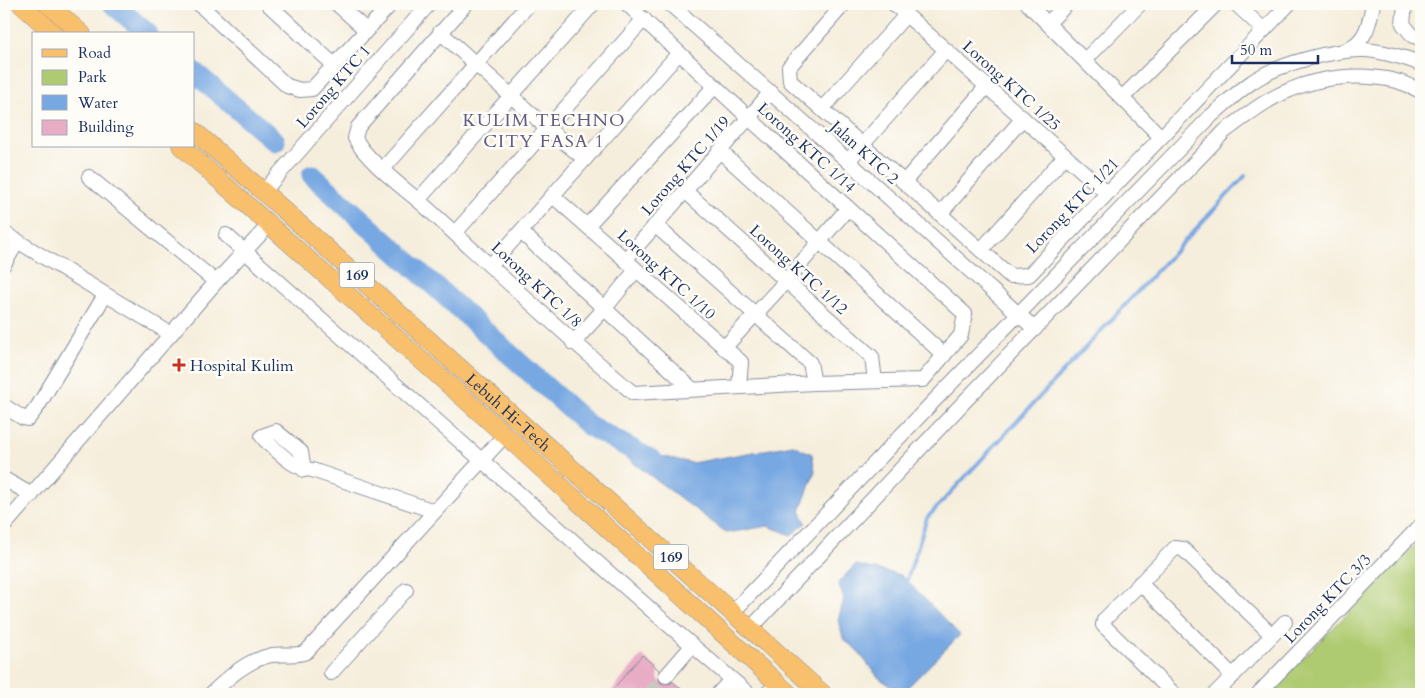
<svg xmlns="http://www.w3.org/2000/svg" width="1425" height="698" font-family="Cardo,serif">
<rect width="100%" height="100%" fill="#fdfcf7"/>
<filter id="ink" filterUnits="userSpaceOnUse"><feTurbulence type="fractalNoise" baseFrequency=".02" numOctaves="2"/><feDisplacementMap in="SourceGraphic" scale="10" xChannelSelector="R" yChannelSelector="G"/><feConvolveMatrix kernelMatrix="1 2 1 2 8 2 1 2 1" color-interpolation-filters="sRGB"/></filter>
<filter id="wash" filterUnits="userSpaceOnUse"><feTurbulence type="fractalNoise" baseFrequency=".0096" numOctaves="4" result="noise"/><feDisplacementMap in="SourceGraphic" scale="20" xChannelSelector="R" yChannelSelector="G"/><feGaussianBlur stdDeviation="1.12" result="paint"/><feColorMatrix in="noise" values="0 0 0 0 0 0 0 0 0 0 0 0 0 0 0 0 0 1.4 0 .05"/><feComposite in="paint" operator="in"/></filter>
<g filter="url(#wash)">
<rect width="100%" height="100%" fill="#f6eedc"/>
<polygon fill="#afcb71" stroke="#657d68" points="1421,539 1421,694 1268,694"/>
<g fill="#78a8e2" stroke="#4a6ca0">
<polygon points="632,443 655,455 692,463 793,445 812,454 815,471 800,511 806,523 791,535 768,526 727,533 623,455"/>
<polygon points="855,565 901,575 960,635 901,694 878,677 856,649 844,640 838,620 844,599 838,583"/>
</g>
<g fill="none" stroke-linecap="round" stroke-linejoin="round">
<g stroke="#78a8e2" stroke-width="4">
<polyline points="906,583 927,518 1245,176"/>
<polyline points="901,687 906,694"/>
</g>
<g stroke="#78a8e2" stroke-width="21">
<polyline points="113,4 148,34"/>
<polyline points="194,72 275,141"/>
<polyline points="312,175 588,425 653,461"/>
</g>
</g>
<g id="blocks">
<polygon fill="#e8acc4" points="642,655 659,670 658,678 661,683 668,684 673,682 688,694 609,694"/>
</g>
</g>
<g filter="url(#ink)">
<use href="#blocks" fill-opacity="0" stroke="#888e9d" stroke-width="1"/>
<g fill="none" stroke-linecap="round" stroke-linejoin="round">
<polyline stroke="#cac8c3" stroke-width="14" stroke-dasharray="14 7" stroke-linecap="butt" points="649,694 666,676"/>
<g stroke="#888e9d" stroke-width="16">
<g id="minor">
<polyline points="199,4 287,86 300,90 312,89 391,4"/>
<polyline points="268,4 334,65"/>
<polyline points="337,4 366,30"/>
<path d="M466,4L358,127L355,138C366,161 408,191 428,209C496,271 563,334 633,393L814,383L923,380L961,335L965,314L749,118L627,4"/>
<polyline points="670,4 848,161 1035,329"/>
<polyline points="844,4 789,67 790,81 1010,276 1029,275 1289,4"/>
<polyline points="894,4 1107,193"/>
<polyline points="1028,4 1161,137"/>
<polyline points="1236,4 1264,30"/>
<polyline points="1405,4 1403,24 1413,36 1421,38"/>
<polyline points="1048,23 1067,4"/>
<polyline points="440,32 548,129 585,159"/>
<path d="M1346,50C1367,41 1369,24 1373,4"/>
<polyline points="1085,60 1140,4"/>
<polyline points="1122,98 1216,4"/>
<polyline points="822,109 906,15"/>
<polyline points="720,151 944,355"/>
<polyline points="848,161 946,50"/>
<polyline points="383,169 529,4"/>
<polyline points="89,177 216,282"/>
<polyline points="904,182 987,86"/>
<polyline points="685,191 872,357 875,381"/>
<polyline points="263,192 429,4"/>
<polyline points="553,196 741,362 739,387"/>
<polyline points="418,200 593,4"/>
<polyline points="940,214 1023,118"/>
<polyline points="655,225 810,363 814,383"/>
<polyline points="587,226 715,86"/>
<polyline points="521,232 692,389"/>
<polyline points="4,233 171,334"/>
<polyline points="455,233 644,19"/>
<polyline points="226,235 657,615 749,694"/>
<polyline points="981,250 1065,156"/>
<polyline points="625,260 771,92"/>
<polyline points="4,264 18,241"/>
<polyline points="491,265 679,53"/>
<polyline points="573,343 605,308 636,270"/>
<polyline points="724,348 786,281 848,208"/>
<polyline points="4,406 23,418 28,419 38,406 105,295"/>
<path d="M304,470L301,452L276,431L262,436L265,440C279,452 293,469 312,470L434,511"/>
<polyline points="4,479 32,495"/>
<polyline points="4,526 216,282 269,225"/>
<polyline points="1140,583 1233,676"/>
<path d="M733,612L930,405L1211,116C1224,105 1237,92 1252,82C1277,64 1335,49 1365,50C1380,51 1408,58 1421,64"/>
<path d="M751,628L964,402L1225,131C1246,116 1266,99 1290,90C1323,76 1361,73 1396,81C1405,83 1413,88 1421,91"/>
<polyline points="331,673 406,590"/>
<polyline points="666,676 692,646"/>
<path d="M211,694C229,677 247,660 272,655C285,653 295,657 306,652L505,435"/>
<polyline points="718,694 731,680"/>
<polyline points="766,694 779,685"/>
<polyline points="1174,694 1103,625 1104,620 1175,548 1183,549 1272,635"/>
<polyline points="1215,694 1285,622"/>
<polyline points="1258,694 1421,525"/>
</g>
</g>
<g stroke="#888e9d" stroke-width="19">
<g id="major">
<polyline points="21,4 54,34"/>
<polyline points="48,4 82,34"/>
<path id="s1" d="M194,131L285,211L823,694"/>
<polyline points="181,146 505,435 789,694"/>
</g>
</g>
<use href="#minor" stroke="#fff" stroke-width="14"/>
<use href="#major" stroke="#f8bf6c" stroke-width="18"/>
</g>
</g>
<path fill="#c8321e" stroke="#fdfcf7" stroke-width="2" d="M176.5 357.5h5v5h5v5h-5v5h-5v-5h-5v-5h5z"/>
<g text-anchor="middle" stroke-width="5" stroke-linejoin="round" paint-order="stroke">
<g fill="#fdfcf7" stroke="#5f6c8c" stroke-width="1">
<rect x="339.5" y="262.5" width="35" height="25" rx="4"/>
<rect x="653.5" y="544.5" width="35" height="25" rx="4"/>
</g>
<g font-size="15" font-weight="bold" fill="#1b2f5e">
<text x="357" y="280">169</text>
<text x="671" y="562">169</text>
</g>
<g font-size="16" fill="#1b2f5e" stroke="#fdfcf7">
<text transform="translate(1012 85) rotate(42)" y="6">Lorong KTC 1/25</text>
<text transform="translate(333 86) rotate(-49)" y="6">Lorong KTC 1</text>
<text transform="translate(807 147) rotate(42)" y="6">Lorong KTC 1/14</text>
<text transform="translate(865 152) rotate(42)" y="6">Jalan KTC 2</text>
<text transform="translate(685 165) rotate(-49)" y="6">Lorong KTC 1/19</text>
<text transform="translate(1072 205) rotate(-46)" y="6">Lorong KTC 1/21</text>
<text transform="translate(799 269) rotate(42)" y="6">Lorong KTC 1/12</text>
<text transform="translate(667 274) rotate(42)" y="6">Lorong KTC 1/10</text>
<text transform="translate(537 284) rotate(43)" y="6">Lorong KTC 1/8</text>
<text dy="6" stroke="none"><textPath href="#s1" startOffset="422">Lebuh Hi-Tech</textPath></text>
<text transform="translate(1327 598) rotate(-46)" y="6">Lorong KTC 3/3</text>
</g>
<g font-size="16" fill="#1b2f5e" stroke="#fdfcf7" text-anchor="start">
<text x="190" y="371">Hospital Kulim</text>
</g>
<g font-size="18" letter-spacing="1" fill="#635b82" stroke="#fdfcf7">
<text x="544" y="126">KULIM TECHNO<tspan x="544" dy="21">CITY FASA 1</tspan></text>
</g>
</g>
<rect width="1425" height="698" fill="none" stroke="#fdfcf7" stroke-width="20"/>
<rect x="32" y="32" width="162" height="115" fill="#fdfcf7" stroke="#a3aaba"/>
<rect x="42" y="49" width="25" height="8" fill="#f8bf6c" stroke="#a3aaba"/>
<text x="78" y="58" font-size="15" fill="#1b2f5e">Road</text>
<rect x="42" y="70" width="25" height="15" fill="#afcb71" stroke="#a3aaba"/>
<text x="78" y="82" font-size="15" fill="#1b2f5e">Park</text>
<rect x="42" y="95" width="25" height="15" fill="#78a8e2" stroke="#a3aaba"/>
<text x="78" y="108" font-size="15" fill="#1b2f5e">Water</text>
<rect x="42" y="120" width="25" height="15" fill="#e8acc4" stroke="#a3aaba"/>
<text x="78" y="132" font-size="15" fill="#1b2f5e">Building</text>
<path d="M1232 55v8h86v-8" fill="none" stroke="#1b2f5e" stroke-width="2.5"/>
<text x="1240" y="55" font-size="15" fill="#1b2f5e" stroke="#fdfcf7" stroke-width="4" paint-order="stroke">50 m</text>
</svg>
